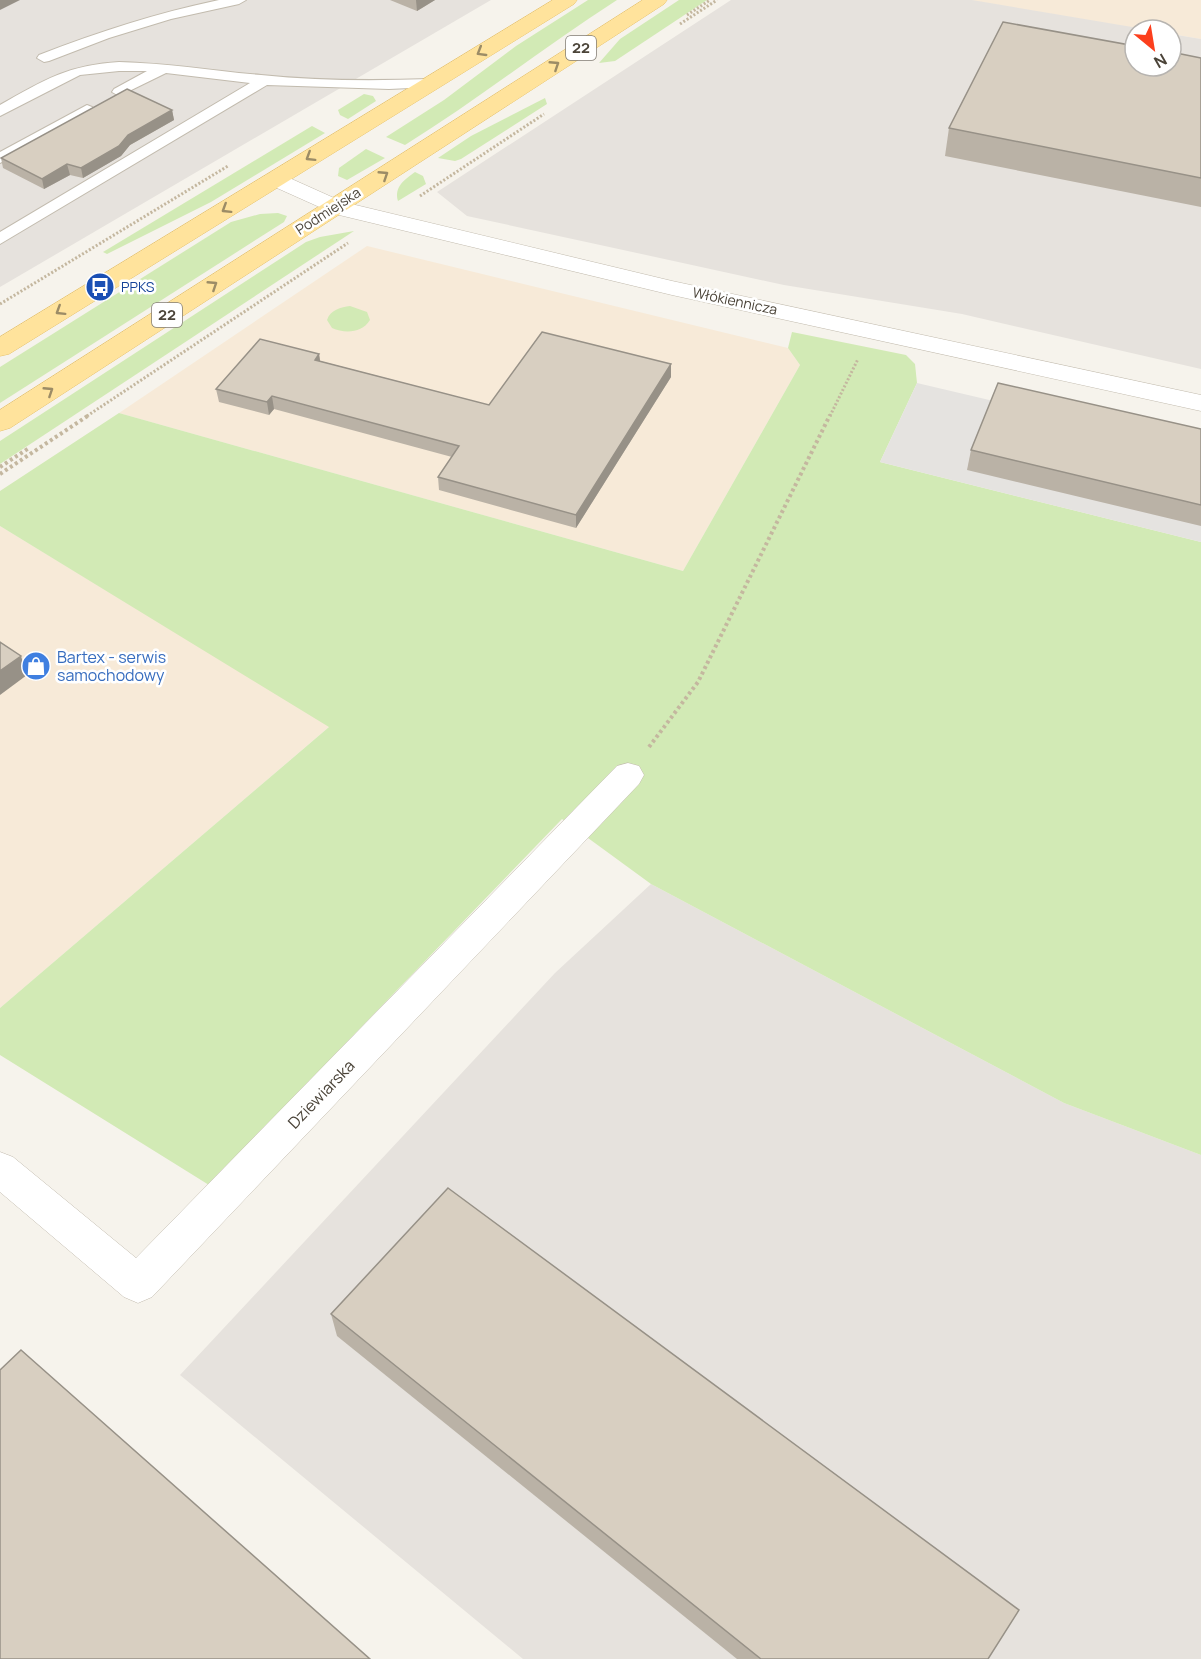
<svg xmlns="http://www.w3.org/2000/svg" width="1201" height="1659" font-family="Manrope,sans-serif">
<rect width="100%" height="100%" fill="#f6f3ec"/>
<g fill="#f7ead8">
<polygon points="969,0 1201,0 1201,39 1171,34 1171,30 1147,30"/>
<polygon points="367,246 788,348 800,365 683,571 119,413"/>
<polygon points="0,526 330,726 0,1008"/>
</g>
<g fill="#e6e2dd">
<polygon points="0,0 491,0 0,287"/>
<polygon points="731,0 972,0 1150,30 1135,30 1135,66 1171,66 1171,34 1201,39 1201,369 962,314 784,285 467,216 437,192"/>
<polygon points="651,884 1064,1103 1201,1155 1201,1659 523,1659 180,1375 555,973"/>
</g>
<g fill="#d2eab5">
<path d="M588,0H617C545,46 478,100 405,145L386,137L444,100L516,46Z"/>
<polygon points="679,0 707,0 615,61 599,63 620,39"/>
<polygon points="364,94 373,96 376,101 348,119 340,115 338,110"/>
<polygon points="545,98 547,104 461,159 455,161 438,158 471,136"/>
<polygon points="312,126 325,133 211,202 107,254 103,252"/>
<polygon points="366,149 385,158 347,180 338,176 339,168"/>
<path d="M415,172L423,176L426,184L398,201C394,187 404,180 415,172Z"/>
<polygon points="278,213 287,216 284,222 0,403 0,367 231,222 260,214"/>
<polygon points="354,231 0,464 0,441 306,242 320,237"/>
<path d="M350,306L367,312L370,320C362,333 345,334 332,328L327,320C330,310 341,307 350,306Z"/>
<polygon points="792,332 906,355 915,364 917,383 880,462 1201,542 1201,1155 1064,1103 651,884 562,819 209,1185 0,1055 0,1008 329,727 0,526 0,491 119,413 683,571 800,365 788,348"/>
</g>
<polygon fill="#e5e3e0" points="917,383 1201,450 1201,542 880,462"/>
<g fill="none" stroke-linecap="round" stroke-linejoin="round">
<g stroke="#c2bbae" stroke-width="2">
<g id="lane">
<path d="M219,0H246L239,4L171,19L109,38L49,61L44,62L37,58L39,55C98,32 157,13 219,0Z"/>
<path d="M119,62C167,63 214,71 261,75C318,81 374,81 431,79L438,83L431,87L389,89L267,85L0,244V232L250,83L166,73L119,96L112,92L114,89L147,71H119L80,75L0,116V105C44,80 68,65 119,62Z"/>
<polygon points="87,105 92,107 95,110 92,113 0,163 0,152"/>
</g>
</g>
<g stroke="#c2bbae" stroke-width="1">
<g id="street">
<polygon points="276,172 343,202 672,281 1201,395 1201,411 672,295 335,214 268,184 264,179 268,174"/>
<polygon points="628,763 639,766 644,775 639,784 152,1297 138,1303 124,1297 0,1192 0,1152 13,1157 136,1258 617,766"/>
</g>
</g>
<g stroke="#e6c16a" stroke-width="1">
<g id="primary">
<polygon points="553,0 577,0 574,4 9,354 0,356 0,337"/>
<polygon points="643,0 667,0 664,4 10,428 0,431 0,410"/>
</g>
</g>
<g stroke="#c4b79f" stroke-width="3" stroke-dasharray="2 2" stroke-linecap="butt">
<polyline points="687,15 710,0"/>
<polyline points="680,24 717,0"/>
<polyline points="420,196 544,114"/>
<polyline points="0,304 228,166"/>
<polyline points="87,416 348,243"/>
<polyline points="830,416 858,359"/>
</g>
<g stroke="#c4b79f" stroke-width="4" stroke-dasharray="3 3" stroke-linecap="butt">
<polyline points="0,467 29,448"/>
<polyline points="0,474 89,415"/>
<polyline points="649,747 698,682 830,415"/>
</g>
<use href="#lane" fill="#fff" fill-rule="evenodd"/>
<use href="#street" fill="#fff" fill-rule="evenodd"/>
<use href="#primary" fill="#ffe39c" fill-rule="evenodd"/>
</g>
<g fill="#bab2a6">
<polygon points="390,0 435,0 417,11"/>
<polygon points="1201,58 1201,207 945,156 949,128"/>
<polygon points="172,110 174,120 130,145 121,156 83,178 70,175 44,189 3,168 1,158"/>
<polygon points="319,354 320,361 489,405 671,364 671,377 576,528 439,490 438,477 452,457 274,409 269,415 219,402 216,389"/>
<polygon points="1201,429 1201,526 967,470 971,450"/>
<polygon points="331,1314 988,1659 737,1659 337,1336"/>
</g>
<g fill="#979187">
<polygon points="0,0 20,0 0,10"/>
<polygon points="416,0 435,0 417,11"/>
<polygon points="172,110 174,120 130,145 121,156 83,178 81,168 128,135"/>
<polygon points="67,164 70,175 44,189 42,179"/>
<polygon points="319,354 321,367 315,360"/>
<polygon points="671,364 671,377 576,528 576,515"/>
<polygon points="272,396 274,409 269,415 267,402"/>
<polygon points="21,656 27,675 0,695 0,671"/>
</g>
<g fill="#d8cfc1" stroke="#979187" stroke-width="1.5">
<polygon points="1003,22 1135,46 1135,66 1171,66 1171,52 1201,58 1201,178 949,128"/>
<polygon points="127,89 172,110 128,135 119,146 81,168 67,164 42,179 1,158"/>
<polygon points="542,332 671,364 576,515 438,477 459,446 272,396 267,402 216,389 260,339 319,354 315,360 489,405"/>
<polygon points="998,383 1201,429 1201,505 971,450"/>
<polygon points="0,642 21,656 0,671"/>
<polygon points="448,1188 1019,1610 988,1659 761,1659 331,1314"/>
<polygon points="21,1350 370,1659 0,1659 0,1370"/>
</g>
<defs><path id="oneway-chevron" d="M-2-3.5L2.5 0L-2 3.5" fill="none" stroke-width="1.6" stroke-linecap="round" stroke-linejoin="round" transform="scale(1.5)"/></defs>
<g stroke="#9c8c66">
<use href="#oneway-chevron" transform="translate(481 52) rotate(149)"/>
<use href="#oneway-chevron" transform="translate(555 65) rotate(-33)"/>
<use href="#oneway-chevron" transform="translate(310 157) rotate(148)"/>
<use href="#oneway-chevron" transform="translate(384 175) rotate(-33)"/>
<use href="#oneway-chevron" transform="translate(226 209) rotate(148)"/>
<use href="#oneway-chevron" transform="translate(213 285) rotate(-33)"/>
<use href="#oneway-chevron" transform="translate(60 311) rotate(148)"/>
<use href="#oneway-chevron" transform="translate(49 391) rotate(-33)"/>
</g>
<defs>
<g id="bus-disc" transform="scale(1.5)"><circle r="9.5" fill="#1a4fb4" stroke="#fff"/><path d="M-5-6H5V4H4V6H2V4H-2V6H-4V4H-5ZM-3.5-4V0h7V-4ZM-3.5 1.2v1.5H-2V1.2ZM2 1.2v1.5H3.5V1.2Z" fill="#fff"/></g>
<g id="shop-disc" transform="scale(1.5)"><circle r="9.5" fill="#3f7fe0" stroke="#fff"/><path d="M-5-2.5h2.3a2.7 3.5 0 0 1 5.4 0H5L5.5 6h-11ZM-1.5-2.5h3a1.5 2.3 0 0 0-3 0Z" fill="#fff"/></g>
</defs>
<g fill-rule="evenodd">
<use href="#bus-disc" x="100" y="287"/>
<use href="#shop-disc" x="36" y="666"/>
</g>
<g text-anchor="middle" stroke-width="5" stroke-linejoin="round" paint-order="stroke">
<g font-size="14" fill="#4b4439" stroke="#fff">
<text transform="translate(328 211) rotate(-33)" y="5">Podmiejska</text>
<text transform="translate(735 301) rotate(12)" y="5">Włókiennicza</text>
</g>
<g font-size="14" fill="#164399" stroke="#fff" text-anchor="start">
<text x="121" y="292">PPKS</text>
</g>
<g fill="#fff" stroke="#817c74" stroke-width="1.5">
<rect x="566" y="36" width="30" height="24" rx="4.5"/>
<rect x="152" y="303" width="30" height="24" rx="4.5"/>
</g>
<g font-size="15" font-weight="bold" fill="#4b4439">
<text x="581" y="53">22</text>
<text x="167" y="320">22</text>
</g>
<g font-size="16" fill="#366cbe" stroke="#fff" text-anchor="start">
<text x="57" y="663">Bartex - serwis<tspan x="57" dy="18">samochodowy</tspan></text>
</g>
<g font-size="16" fill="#4b4439" stroke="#fff">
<text transform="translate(321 1094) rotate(-46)" y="6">Dziewiarska</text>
</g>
</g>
<g transform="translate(1153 48) rotate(150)"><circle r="28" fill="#ffffff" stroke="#b7b4b0" stroke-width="1.5"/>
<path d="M0-4.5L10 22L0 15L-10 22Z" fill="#fc3f1d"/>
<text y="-9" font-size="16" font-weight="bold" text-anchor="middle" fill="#4b4439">N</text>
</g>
</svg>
